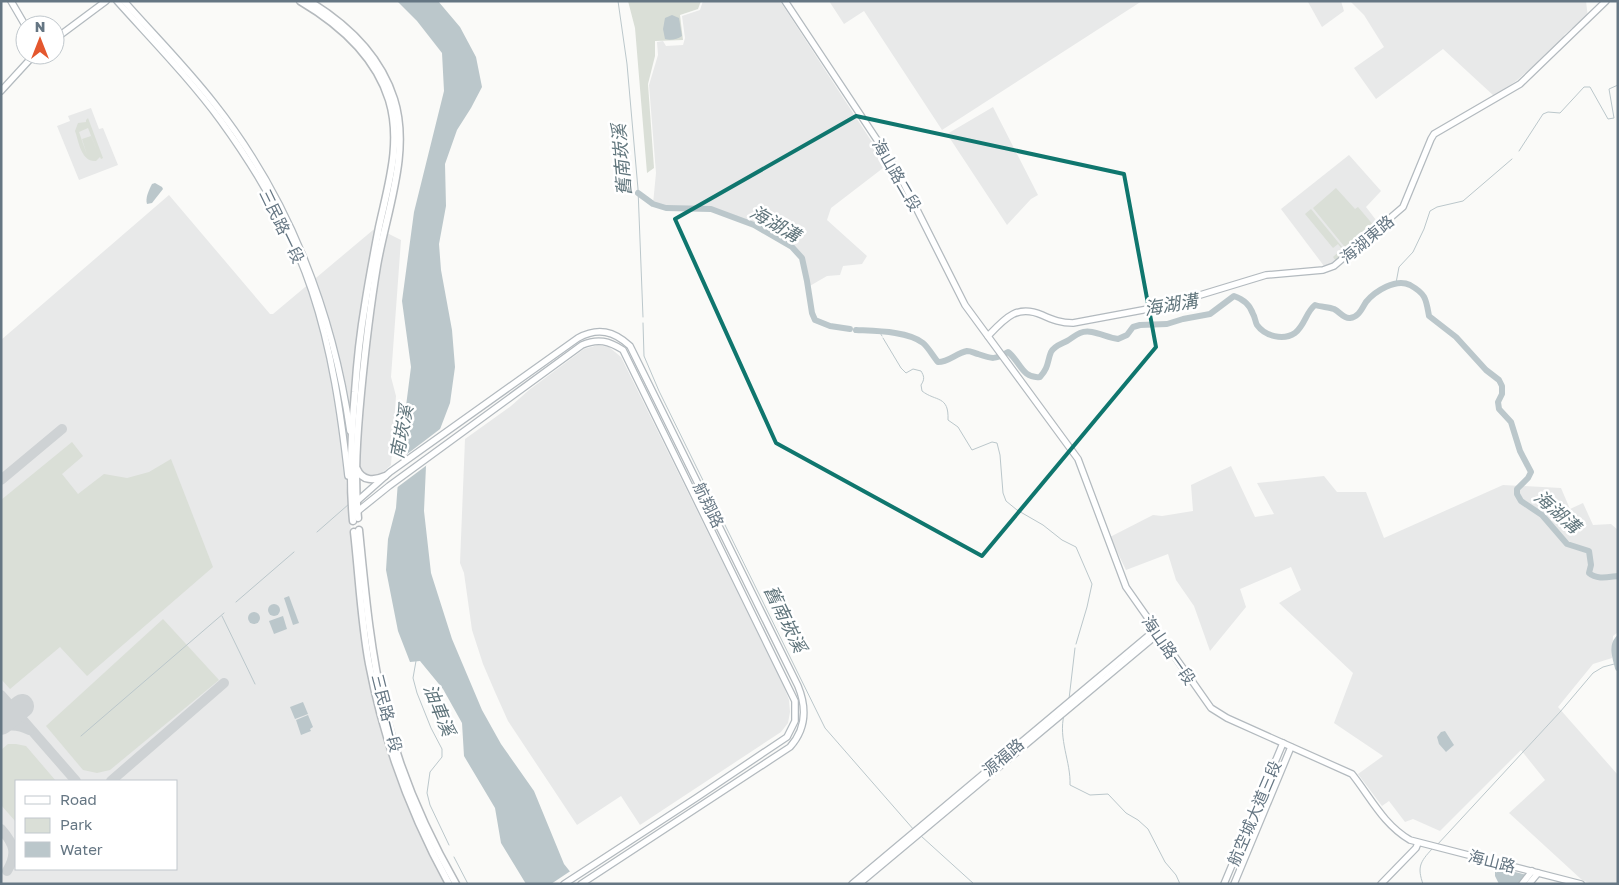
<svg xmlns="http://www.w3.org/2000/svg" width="1619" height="885" font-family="'Golos Text','Noto Sans TC',sans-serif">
<rect width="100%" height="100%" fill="#fafaf8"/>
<g fill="#e8e9e9" fill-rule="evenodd">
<polygon points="703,1 780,1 887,165 831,208 827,220 867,256 862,264 843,266 840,275 827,276 808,287 802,258 792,247 754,225 711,209 666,208 653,204 656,173 649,85 658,55 657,42 663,41 666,46 683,45 685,38 682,16 700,10"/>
<polygon points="829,1 1142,1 942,130 864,11 844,24"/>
<polygon points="1341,1 1344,11 1322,27 1308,2"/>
<polygon points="1350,1 1586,1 1588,18 1576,28 1572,28 1564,35 1563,40 1516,81 1494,96 1443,49 1376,99 1354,68 1384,47 1364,15"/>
<polygon points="993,107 1038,195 1031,199 1007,225 947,134"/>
<polygon points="91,108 99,129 103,128 118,165 79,180 57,126 70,121 68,116"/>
<polygon points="1349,155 1381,191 1366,207 1379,224 1334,263 1324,266 1281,209"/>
<path d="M169,195L270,314H273L379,225L387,233L401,240L391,377L396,396L391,465L382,473L371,477L344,464L365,665L383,739L394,772L401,791L444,884H1V340ZM16,781H176V869H16Z"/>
<polygon points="598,345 609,347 621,357 784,687 789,700 790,712 788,723 781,732 640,825 621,796 577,825 508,721 495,692 483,664 472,630 464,573 460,563 465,439 511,406 529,390 584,349"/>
<polygon points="1231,466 1255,517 1274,514 1257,483 1324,476 1337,492 1366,492 1384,538 1503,485 1561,488 1570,509 1583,503 1593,525 1611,524 1618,530 1618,632 1613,636 1612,658 1593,664 1558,707 1618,775 1618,884 1592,884 1582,880 1509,813 1545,780 1521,750 1440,831 1413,819 1405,822 1389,801 1382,806 1358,774 1383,756 1334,723 1353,673 1279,603 1301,590 1291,567 1240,589 1246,607 1210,651 1194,606 1176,580 1168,554 1126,570 1110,537 1153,515 1162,516 1193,511 1191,485"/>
</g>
<g fill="#dadfd7" fill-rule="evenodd">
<polygon points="628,1 701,1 698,9 680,15 683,40 655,41 655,56 648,84 654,168 647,173 635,28"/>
<path d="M88,118L103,158L101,159L100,157L96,161C81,162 79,142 75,131L78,123L86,122V120ZM88,128L97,151L91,136L82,139L87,155L79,132Z"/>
<polygon points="1336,188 1355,209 1358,207 1375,227 1348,251 1313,208"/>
<polygon points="1311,209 1347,253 1336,261 1333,257 1342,249 1338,244 1333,248 1305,214"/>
<polygon points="72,442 83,456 62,474 78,494 104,474 127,478 149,472 171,459 213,567 87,676 60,647 10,689 1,679 1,500"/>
<polygon points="163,619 219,680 110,770 97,773 83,770 46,726"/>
<polygon points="8,744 16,744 26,746 56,781 16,781 16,822 1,805 1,750"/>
</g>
<g fill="#bbc7cb">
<polygon points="397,1 438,1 460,27 476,57 482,87 471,108 457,130 445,164 446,206 439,244 441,270 452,330 455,367 450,403 426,466 424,511 431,573 452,639 482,710 501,744 534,791 564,864 580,884 526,884 501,843 495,808 464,756 462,723 443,689 420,661 410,662 398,631 386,570 388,539 396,508 399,468 404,440 406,406 411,367 402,301 414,212 444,91 442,53 417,21"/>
<path d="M672,15L679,18L682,36C678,39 670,41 665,39L663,29L665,18Z"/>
<path d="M155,183L162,187L163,189L152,203L147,204C145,198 149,190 152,184Z"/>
<polygon points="289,596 299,623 293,625 284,598"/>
<circle cx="274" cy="610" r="6"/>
<circle cx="254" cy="618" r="6"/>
<polygon points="283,616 287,629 274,634 269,621"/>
<polygon points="303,702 308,714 295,719 290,707"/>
<polygon points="308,715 313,727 310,729 311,731 301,735 296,720"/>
<polygon points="1445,731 1454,745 1446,752 1439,744 1437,737 1441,732"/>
<polygon points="1495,867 1531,876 1530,884 1499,884 1495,876"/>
</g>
<g fill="#fafaf8">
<polygon points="444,426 431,462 395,489 398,461"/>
<polygon points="572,870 582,884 551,884"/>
</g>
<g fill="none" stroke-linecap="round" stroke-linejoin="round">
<g stroke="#bbc7cb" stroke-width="1">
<polyline points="618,1 627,64 638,189 643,317"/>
<polyline points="1519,151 1543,114 1548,112 1560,113 1584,87 1590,87 1608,119 1614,118 1609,89 1618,85"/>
<polyline points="1396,283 1399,267 1413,252 1424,229 1430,211 1437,207 1463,201 1512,159"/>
<polyline points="643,323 644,356 659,391 825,728 914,830"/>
<polyline points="879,331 882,336"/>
<path d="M883,338L901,368L906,373L913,369L921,371C924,376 925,379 921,385L922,391C936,402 949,395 948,420L958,427L972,450L992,442L997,443L1000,455L1003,493L1006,501L1017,510L1043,525L1062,540L1076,547L1092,584L1087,607L1076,644"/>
<polyline points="317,532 349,504"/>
<polyline points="236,602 294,552"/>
<polyline points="222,616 255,684"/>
<polyline points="416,661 413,678 417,693 431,728 442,749 442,757 430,772 427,793 430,805 449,845"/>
<polyline points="1069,699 1075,648"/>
<path d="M1064,715C1058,739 1071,762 1070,785L1090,795L1108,794L1126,813L1138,820L1148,829L1165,862L1176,875L1180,884"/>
<polyline points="81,736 224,613"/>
<polyline points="921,836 974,884"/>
<polyline points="1437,845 1560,712 1593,673 1603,667 1618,663"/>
<polyline points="454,857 468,884"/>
<path d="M1423,884C1417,867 1420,862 1432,849"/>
</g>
<g stroke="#bbc7cb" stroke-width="6">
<polyline points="638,193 653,204 666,208 711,209 754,225 792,247 802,258 807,281 812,313 815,320 830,326 850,329"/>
<path d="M856,330C875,331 908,331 923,343C928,347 933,356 938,362C949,362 956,353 967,351C971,351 974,353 978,354C992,359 995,360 1008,352C1020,361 1022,379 1040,377C1049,367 1047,362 1051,352C1054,346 1061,344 1067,341C1071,339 1075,335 1080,333C1092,328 1106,338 1118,339L1127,335L1133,327L1140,325L1167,324L1183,319L1210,314L1234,296C1243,299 1250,305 1253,314C1255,317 1255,321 1257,325C1265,336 1283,341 1295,333C1305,325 1306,312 1315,305C1321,307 1329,307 1334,309C1340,312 1344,319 1350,318C1359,317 1362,308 1366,302C1375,291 1396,278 1410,285C1426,294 1426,299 1429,316L1456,337L1486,370L1499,380L1502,386V394L1498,402L1499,409L1511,422L1520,451L1531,472L1528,478L1517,489V494L1521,501L1542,515L1567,544L1589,551L1591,565L1589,573C1597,580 1608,577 1618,576"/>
<path d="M1618,639C1611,647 1616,659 1618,668"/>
</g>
<g stroke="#ced2d4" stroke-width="10">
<polyline points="1,480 62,429"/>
<polyline points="1,695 76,781"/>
<polyline points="1,700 1,714"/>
<path d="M1,727C12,724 20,725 29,730"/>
<polyline points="111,781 224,683"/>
<path d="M1,829C14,844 18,853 7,871"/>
</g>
<polyline stroke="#ced2d4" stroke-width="24" points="1,723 22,706"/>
<g stroke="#b3babf" stroke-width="8">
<g id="secondary">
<polyline points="11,1 25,25"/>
<path d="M117,1C152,40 190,79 221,121C258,172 292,231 312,291C332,351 341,414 348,476"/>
<path d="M124,1C154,35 186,67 214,103C289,198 333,312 350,431"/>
<path d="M785,1L897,170L965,305L1078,459L1126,587L1211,708L1227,718L1352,774C1371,798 1383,824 1410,840L1581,884"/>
<polyline points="55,39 106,1"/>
<polyline points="1,91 34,55"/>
<path d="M988,336C1005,318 1017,304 1042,315C1053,320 1061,323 1073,323L1164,306L1266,275L1323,270L1334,266L1403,207L1431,139L1434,134L1520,84L1606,1"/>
<path d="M355,503L390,472L578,338C598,327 614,331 630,346L798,686C807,708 806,729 790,747L581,884"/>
<path d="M354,512L358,511L389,486L582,345C598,338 609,341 623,350L795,701V721L787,737L696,798L564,884"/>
<polyline points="852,884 1155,630"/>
<polyline points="859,884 1158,634"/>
<polyline points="1224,884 1283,743"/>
<polyline points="1234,884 1291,747"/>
<polyline points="1381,884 1416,848 1418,843"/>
<polyline points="1522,884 1532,871"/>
<polyline points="1529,884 1538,873"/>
</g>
</g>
<g stroke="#b5babe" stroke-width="9">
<g id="primary">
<path d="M300,1C339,24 375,55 389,100C402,143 388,185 379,227C374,253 369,279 365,305C360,334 357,363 355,392C351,435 349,478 353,521"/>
<path d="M309,1C347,24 380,55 394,99C411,152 386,213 377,266C370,308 365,351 361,393C357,435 354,476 358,518"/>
<path d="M357,469C362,481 374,481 385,476"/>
<path d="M359,530C365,590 370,649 384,708C399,770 424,828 456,884"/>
<path d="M354,532C359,576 361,621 369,664C384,742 411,815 449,884"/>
</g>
</g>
<use href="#secondary" stroke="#fff" stroke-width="5.5"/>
<use href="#primary" stroke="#fff" stroke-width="6"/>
</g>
<path fill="none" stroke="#0f766e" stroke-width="4" stroke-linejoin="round" d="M856,116L1124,174L1156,347L982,556L776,443L675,219Z"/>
<g text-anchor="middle" stroke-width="5" stroke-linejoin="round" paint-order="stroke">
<g font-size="16" fill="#657683" stroke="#fff">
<text transform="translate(897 175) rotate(60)" y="6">海山路二段</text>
<text transform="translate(282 226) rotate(64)" y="6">三民路一段</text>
<text transform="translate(1367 239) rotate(-40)" y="6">海湖東路</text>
<text transform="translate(709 505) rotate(64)" y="6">航翔路</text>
<text transform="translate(1169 650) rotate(55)" y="6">海山路一段</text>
<text transform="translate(387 713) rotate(76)" y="6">三民路一段</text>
<text transform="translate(1003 757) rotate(-40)" y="6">源福路</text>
<text transform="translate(1254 813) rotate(-67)" y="6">航空城大道三段</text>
<text transform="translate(1492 861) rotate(14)" y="6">海山路</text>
</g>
<g font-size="18" font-style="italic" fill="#60757c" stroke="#fff">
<text transform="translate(622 160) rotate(-95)" y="6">舊南崁溪</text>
<text transform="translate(775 224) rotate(30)" y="6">海湖溝</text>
<text transform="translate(1171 305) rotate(-9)" y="6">海湖溝</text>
<text transform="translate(402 432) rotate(-79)" y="6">南崁溪</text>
<text transform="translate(1557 512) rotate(41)" y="6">海湖溝</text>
<text transform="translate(785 619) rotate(64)" y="6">舊南崁溪</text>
<text transform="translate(439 710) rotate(68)" y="6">油車溪</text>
</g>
</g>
<rect width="1619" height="885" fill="none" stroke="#657683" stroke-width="5"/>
<rect x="15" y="780" width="162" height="90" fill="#ffffff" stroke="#c1c8cd"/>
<rect x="25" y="796" width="25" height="8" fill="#ffffff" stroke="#c1c8cd"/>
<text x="60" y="805" font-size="15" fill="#657683">Road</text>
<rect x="25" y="818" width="25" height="15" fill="#dadfd7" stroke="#c1c8cd"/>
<text x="60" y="830" font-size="15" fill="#657683">Park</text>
<rect x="25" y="842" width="25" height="15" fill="#bbc7cb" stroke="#c1c8cd"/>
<text x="60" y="855" font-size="15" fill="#657683">Water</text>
<g transform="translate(40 40)"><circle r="24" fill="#ffffff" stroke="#c1c8cd"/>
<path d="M0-4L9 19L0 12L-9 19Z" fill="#e4572e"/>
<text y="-8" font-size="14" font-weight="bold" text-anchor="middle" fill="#657683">N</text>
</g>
</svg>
